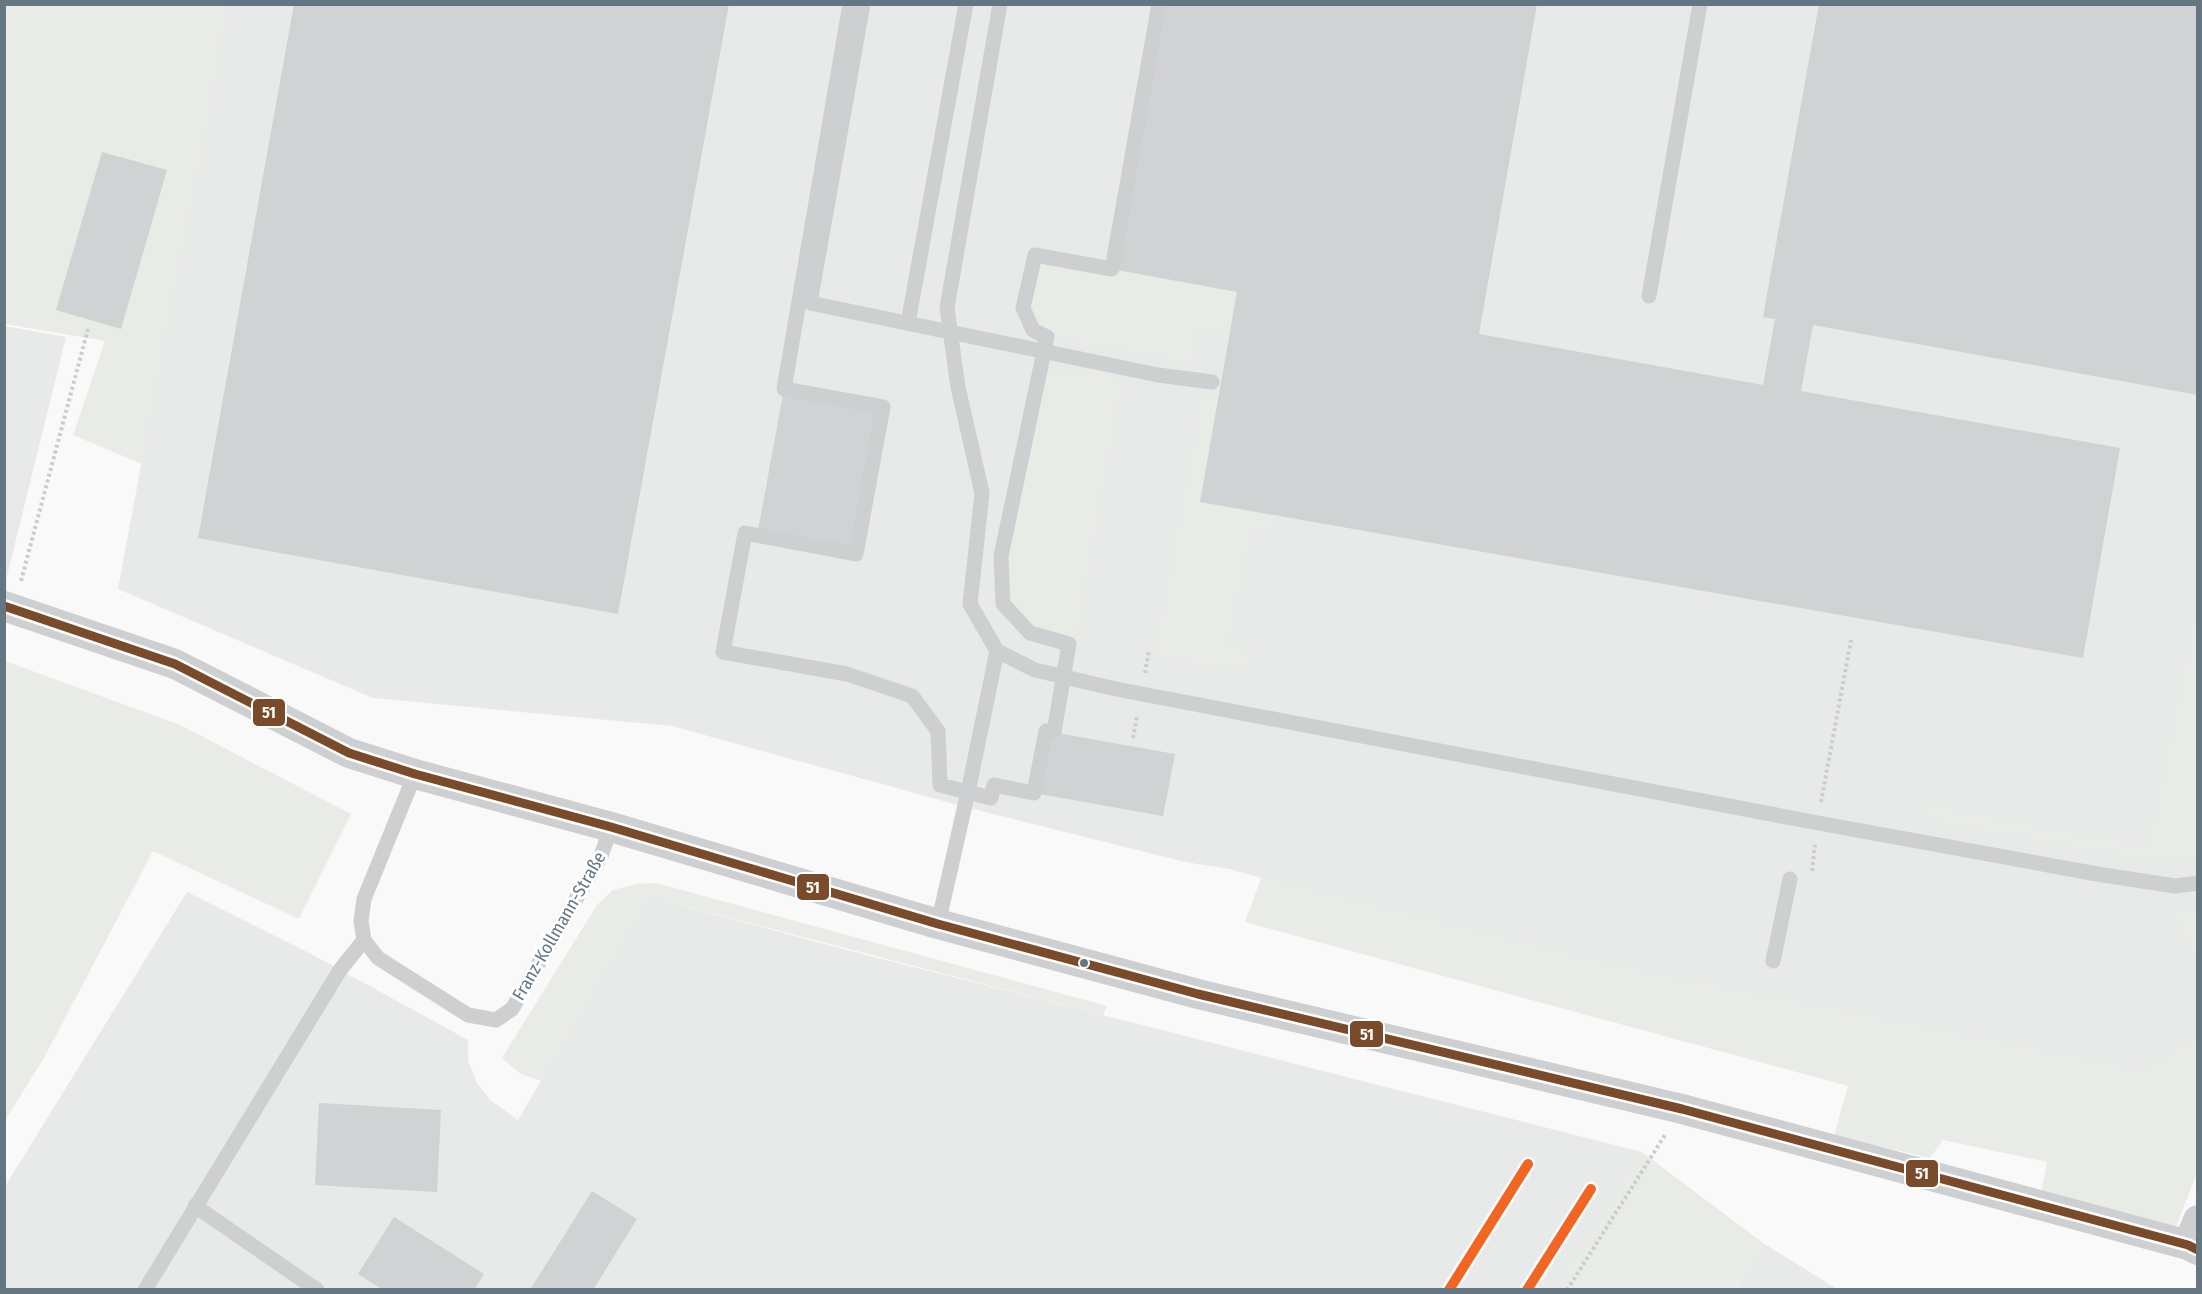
<svg xmlns="http://www.w3.org/2000/svg" width="2202" height="1294" font-family="'Fira Sans Condensed',sans-serif">
<rect width="100%" height="100%" fill="#f9f9f9"/>
<g fill="#e8e9e9">
<polygon points="227,5 2197,5 2198,1106 2186,1124 1229,869 1185,862 965,807 672,726 373,698 118,589"/>
<polygon points="5,326 66,337 7,576 5,657"/>
<polygon points="187,892 315,956 468,1040 468,1061 477,1083 490,1100 518,1120 649,897 862,954 1642,1152 1554,1290 5,1289 4,1188"/>
<polygon points="1763,1243 1837,1289 1734,1290"/>
</g>
<g fill="#e8ebe6">
<polygon points="4,5 229,5 197,186 142,464 73,435 105,341 5,324"/>
<polygon points="1035,255 1237,292 1229,335 1199,329 1193,364 1047,337 1023,308"/>
<polygon points="1051,367 1130,379 1141,392 1122,389 1078,634 1096,638 1090,647 1069,644 1030,633 1003,604 1001,555 1039,380"/>
<polygon points="1202,391 1219,395 1200,502 1276,515 1272,533 1252,527 1230,645 1251,650 1246,672 1153,658"/>
<polygon points="2197,602 2197,859 2144,861 1921,820 1923,803 2147,846"/>
<polygon points="5,661 180,725 351,814 299,919 153,851 44,1058 5,1120"/>
<polygon points="1262,876 1600,961 2144,1069 2197,1035 2197,1173 2176,1227 2041,1194 2047,1162 1943,1140 1930,1158 1834,1136 1848,1086 1245,922"/>
<polygon points="656,883 1107,1006 1103,1015 649,897 541,1081 521,1074 502,1058 597,905 613,890 636,884"/>
<polygon points="2197,905 2198,905 2197,959 2169,912"/>
<polygon points="1642,1152 1763,1243 1734,1289 1554,1289"/>
</g>
<g fill="#d0d2d3">
<polygon points="294,4 729,4 618,614 198,538"/>
<polygon points="1159,4 1537,4 1479,334 1763,385 1775,319 1763,317 1819,4 2198,4 2198,395 1813,325 1801,391 2120,448 2083,658 1200,502 1237,292 1112,269"/>
<polygon points="102,152 167,170 121,329 56,310"/>
<polygon points="784,389 883,407 856,554 757,536"/>
<polygon points="1046,731 1175,754 1163,816 1034,793"/>
<polygon points="319,1103 441,1110 437,1192 315,1185"/>
<polygon points="592,1191 637,1219 593,1290 530,1290"/>
<polygon points="394,1217 484,1274 474,1290 383,1290 358,1274"/>
</g>
<g fill="none" stroke-linecap="round" stroke-linejoin="round">
<g stroke="#cbcccd" stroke-width="4" stroke-dasharray="3 3" stroke-linecap="butt">
<polyline points="21,581 88,329"/>
<polyline points="1145,673 1149,650"/>
<polyline points="1133,738 1137,716"/>
<polyline points="1821,802 1851,640"/>
<polyline points="1812,871 1815,845"/>
<polyline points="1567,1290 1665,1135"/>
</g>
<g stroke="#cecfd0" stroke-width="15">
<polyline points="850,4 784,389 883,407 856,554 745,533 723,652 847,674 912,696 938,731 940,785 991,798 994,785 1034,793 1046,731 1054,732 1069,644 1030,633 1003,604 1001,556 1047,337 1033,330 1023,308 1035,255 1112,269 1159,4"/>
<polyline points="863,4 810,303 1158,375 1212,382"/>
<polyline points="1000,4 947,308 958,387 982,493 970,604 997,651 1035,670 1116,689 1818,823 2097,874 2175,886 2198,883"/>
<polyline points="1649,296 1700,4"/>
<polyline points="908,323 966,4"/>
<polyline points="415,774 364,899 361,921 364,940 378,958 468,1015 496,1020 512,1009 601,856 611,827"/>
<polyline points="938,924 968,792 997,651"/>
<polyline points="1773,961 1790,879"/>
<polyline points="195,1206 317,1290"/>
<polyline points="145,1290 340,970 364,940"/>
</g>
<g stroke="#cecfd0" stroke-width="30">
<polyline points="4,606 175,664 349,753 415,774 611,827 938,924 1198,994 1682,1109 2188,1245 2198,1250"/>
<polyline points="2188,1245 2198,1220"/>
</g>
<g stroke="#fff" stroke-width="14">
<polyline id="bus-1" points="4,606 175,664 349,753 415,774 611,827 938,924 1198,994 1682,1109 2188,1245 2198,1250"/>
</g>
<use href="#bus-1" stroke="#7a4b2a" stroke-width="9"/>
<g stroke="#fff" stroke-width="15">
<g id="rail-1">
<polyline points="1449,1290 1528,1164"/>
<polyline points="1527,1290 1591,1189"/>
</g>
</g>
<use href="#rail-1" stroke="#f26522" stroke-width="10"/>
</g>
<circle fill="#657683" stroke="#fff" stroke-width="2" cx="1084" cy="963" r="5"/>
<g text-anchor="middle" stroke-width="6" stroke-linejoin="round" paint-order="stroke">
<g font-size="18" fill="#657683" stroke="#fff">
<text transform="translate(559 926) rotate(-60)" y="6">Franz-Kollmann-Straße</text>
</g>
</g>
<g stroke="#fff" stroke-width="2">
<rect x="252" y="698" width="34" height="29" rx="6" fill="#7a4b2a"/>
<rect x="796" y="873" width="34" height="28" rx="6" fill="#7a4b2a"/>
<rect x="1349" y="1020" width="35" height="28" rx="6" fill="#7a4b2a"/>
<rect x="1905" y="1159" width="34" height="29" rx="6" fill="#7a4b2a"/>
</g>
<g font-size="16" text-anchor="middle" font-weight="bold" fill="#fff">
<text x="269" y="718">51</text>
<text x="813" y="893">51</text>
<text x="1367" y="1040">51</text>
<text x="1922" y="1179">51</text>
</g>
<rect width="2202" height="1294" fill="none" stroke="#657683" stroke-width="12"/>
</svg>
